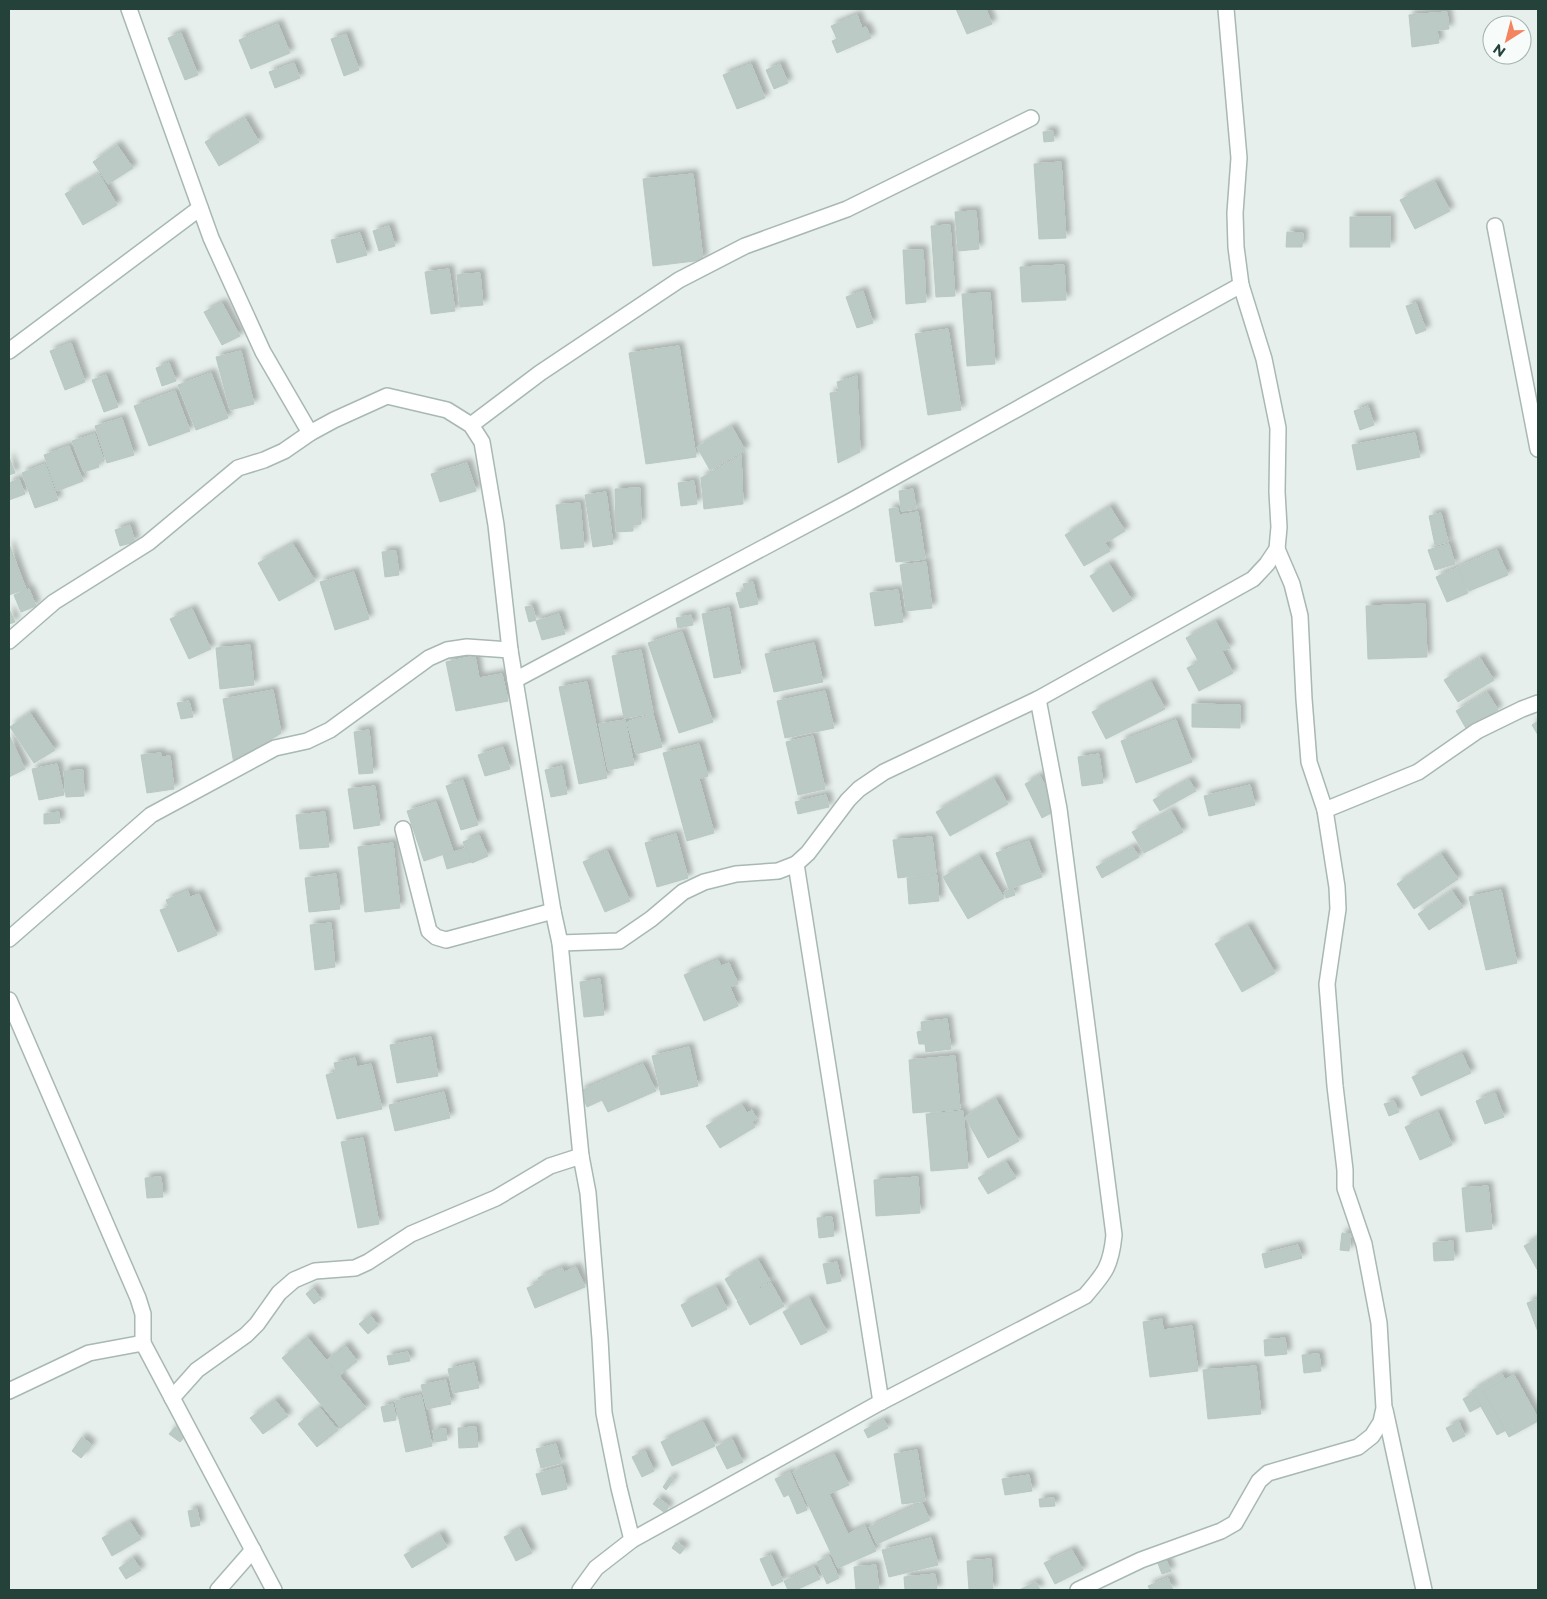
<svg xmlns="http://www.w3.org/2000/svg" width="1547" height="1599" font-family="Montserrat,sans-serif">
<defs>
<filter id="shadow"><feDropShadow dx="4.5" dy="-4.5" stdDeviation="2.5" flood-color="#0004"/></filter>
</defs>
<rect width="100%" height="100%" fill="#e6efeb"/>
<g fill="#bbcac4" stroke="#b8c9c2" filter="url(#shadow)">
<polygon points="956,9 986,9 992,24 967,34"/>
<polygon points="1447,12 1449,29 1437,30 1439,43 1412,47 1409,15"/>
<polygon points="857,15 862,28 866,27 871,38 837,53 832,41 837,39 831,26"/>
<polygon points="278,24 290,53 251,69 239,40"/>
<polygon points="181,33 198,75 185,80 168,38"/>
<polygon points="346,34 359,70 344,76 331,39"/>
<polygon points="294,63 300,78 275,88 269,72"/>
<polygon points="751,64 765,98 737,109 723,75"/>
<polygon points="780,64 788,83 774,89 766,70"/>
<polygon points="245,118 259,142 219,166 205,142"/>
<polygon points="1053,131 1054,141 1044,142 1043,132"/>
<polygon points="117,145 133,168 108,184 93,162"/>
<polygon points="1061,162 1066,238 1039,239 1034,164"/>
<polygon points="99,174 117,205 83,225 65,194"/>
<polygon points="693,174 703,260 653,266 643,179"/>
<polygon points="1435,182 1450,211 1415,229 1400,200"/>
<polygon points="976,211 979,249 958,251 955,212"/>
<rect x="1350" y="217" width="40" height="30"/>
<polygon points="950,225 955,296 936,297 931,226"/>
<polygon points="389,226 395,246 379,251 373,231"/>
<polygon points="1287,232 1303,233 1302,247 1286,247"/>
<polygon points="360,233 367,255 337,263 331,240"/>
<polygon points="903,250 923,250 926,302 906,304"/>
<polygon points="1064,265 1066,300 1022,302 1020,267"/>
<polygon points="449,269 455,311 431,314 425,272"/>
<polygon points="480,273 483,305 460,307 457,275"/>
<polygon points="863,291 873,323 857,328 846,297"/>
<polygon points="990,293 995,364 967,366 962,294"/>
<polygon points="222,303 240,336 222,345 204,312"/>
<polygon points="1416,303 1426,330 1416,334 1406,306"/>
<polygon points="948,329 961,410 928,415 915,334"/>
<polygon points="71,343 85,382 65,390 50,351"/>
<polygon points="679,346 696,457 646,464 629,353"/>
<polygon points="241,351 254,404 230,410 216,357"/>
<polygon points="169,363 176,381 162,386 156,368"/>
<polygon points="211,373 228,418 196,430 178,385"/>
<polygon points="106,375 118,407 104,412 92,380"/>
<polygon points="857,376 860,452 838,463 830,393 839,392 837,382"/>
<polygon points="175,391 190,431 149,446 134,406"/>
<polygon points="1368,406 1374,425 1360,430 1354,411"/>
<polygon points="122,418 134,455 107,463 95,426"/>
<polygon points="732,427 745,450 710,470 697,447"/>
<polygon points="1415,433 1420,457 1357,470 1352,445"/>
<polygon points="95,434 104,461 98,463 99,467 84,472 72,441"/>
<polygon points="69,446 83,481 57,491 44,455"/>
<polygon points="741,455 743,504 704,509 701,478"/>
<polygon points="9,457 15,473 9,475"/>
<polygon points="467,463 476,491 440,502 431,474"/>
<polygon points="45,464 58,500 35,508 22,473"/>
<polygon points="19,479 25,494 9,500 9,483"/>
<polygon points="694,481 697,504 681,506 678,483"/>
<polygon points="640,488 641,524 633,525 633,531 616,532 615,489"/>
<polygon points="913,489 916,509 901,511 899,491"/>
<polygon points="606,492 613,544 593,547 585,495"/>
<polygon points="580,503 584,547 561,549 556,505"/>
<polygon points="1110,507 1125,531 1105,543 1110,551 1084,566 1065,535"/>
<polygon points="898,508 899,515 918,512 925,559 896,562 889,509"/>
<polygon points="1441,513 1448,542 1435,545 1429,516"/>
<polygon points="130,525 135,542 120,546 115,530"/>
<polygon points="9,544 26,589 9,595"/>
<polygon points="293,544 315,581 279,601 258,563"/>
<polygon points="1449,544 1455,564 1435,570 1428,550"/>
<polygon points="1497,550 1508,575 1469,591 1458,567"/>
<polygon points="396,551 399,575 385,577 382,552"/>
<polygon points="926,562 932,608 906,611 900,565"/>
<polygon points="1109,564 1132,600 1113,612 1090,576"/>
<polygon points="1457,568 1468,593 1447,602 1436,577"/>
<polygon points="354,572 369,619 335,630 320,582"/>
<polygon points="753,582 758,604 740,608 736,593 745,591 743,584"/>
<polygon points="29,589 36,606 21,612 14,595"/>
<polygon points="898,590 903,622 875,626 870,593"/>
<polygon points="1425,604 1427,657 1368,659 1366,606"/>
<polygon points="532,606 536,620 529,622 525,607"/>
<polygon points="729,608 741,673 714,678 702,614"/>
<polygon points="192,609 211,649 189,659 170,619"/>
<polygon points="9,611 10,611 15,622 9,624"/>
<polygon points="559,614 565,634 542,640 536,621"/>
<polygon points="691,615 693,625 678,628 676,618"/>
<polygon points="1216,622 1230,648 1222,651 1233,673 1199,691 1187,668 1199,662 1186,638"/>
<polygon points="682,632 713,722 679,733 648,643"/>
<polygon points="814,643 823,682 774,692 765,654"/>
<polygon points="250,645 254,685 220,689 216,648"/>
<polygon points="641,650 653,713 624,718 612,656"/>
<polygon points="475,656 479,678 502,674 508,701 456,711 446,662"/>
<polygon points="1480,658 1494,680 1458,702 1444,680"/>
<polygon points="587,682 607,778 579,784 559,687"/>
<polygon points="1151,682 1165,709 1106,739 1092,712"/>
<polygon points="273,690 281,733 234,764 223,699"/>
<polygon points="825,691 834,728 785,738 777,701"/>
<polygon points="1487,692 1498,710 1467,730 1456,711"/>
<polygon points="189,701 193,717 181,719 177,703"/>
<polygon points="1192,704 1240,705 1240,728 1192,727"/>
<polygon points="30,713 55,750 34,763 10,727"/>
<polygon points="653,714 662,747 636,754 627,722"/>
<polygon points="625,720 634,765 608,770 599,724"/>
<polygon points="1176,720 1192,762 1136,783 1121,741"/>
<polygon points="1538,721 1538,735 1532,725"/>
<polygon points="369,730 373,773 359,774 354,732"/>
<polygon points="9,735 25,769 9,777"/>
<polygon points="813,736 825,789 798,795 786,742"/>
<polygon points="699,744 708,776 699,779 714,833 687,841 663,753"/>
<polygon points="503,747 510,769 485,776 478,755"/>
<polygon points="161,753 161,757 170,756 174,789 147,793 141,755"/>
<polygon points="1099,754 1103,783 1082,786 1078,757"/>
<polygon points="57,764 64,795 39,800 32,769"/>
<polygon points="562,766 567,794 551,797 545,770"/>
<polygon points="83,770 84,796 66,797 64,771"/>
<polygon points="1040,776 1058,809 1042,818 1025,784"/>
<polygon points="994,779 1008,804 950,836 936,812"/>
<polygon points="463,780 478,825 461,830 446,786"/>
<polygon points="1189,780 1196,791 1160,811 1153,800"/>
<polygon points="1250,785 1255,805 1209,816 1204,796"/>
<polygon points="375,786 380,825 354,829 348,789"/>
<polygon points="826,795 829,807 798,814 795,802"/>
<polygon points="436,802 453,851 424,861 407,811"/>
<polygon points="1171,811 1183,832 1144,853 1132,832"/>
<polygon points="59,812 60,823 44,824 44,814"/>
<polygon points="325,812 329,847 300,849 296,815"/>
<polygon points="676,834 688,878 657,887 645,843"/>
<polygon points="479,835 488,856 472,863 463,842"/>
<polygon points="932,837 936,873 898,878 893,840"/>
<polygon points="1029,841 1042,877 1009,889 996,853"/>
<polygon points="393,843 400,908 365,912 358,847"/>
<polygon points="1133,847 1139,857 1102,878 1096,867"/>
<polygon points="467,848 471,862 447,869 443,855"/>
<polygon points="607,851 630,901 605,912 583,862"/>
<polygon points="1441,854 1458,879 1414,909 1397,884"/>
<polygon points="979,856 1004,898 968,919 943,877"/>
<polygon points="336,874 340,909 309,912 305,878"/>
<polygon points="937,875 939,901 909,904 907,878"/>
<polygon points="1013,888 1015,895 1006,898 1004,892"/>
<polygon points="1501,890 1517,963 1486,970 1469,897"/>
<polygon points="188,891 190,897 199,894 217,935 178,952 160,910 169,907 166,900"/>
<polygon points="1452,891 1463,907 1429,930 1418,914"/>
<polygon points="331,923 335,967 315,970 310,925"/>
<polygon points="1248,926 1275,973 1242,992 1215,944"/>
<polygon points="718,960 721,966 729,963 738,984 730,987 738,1006 704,1021 684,975"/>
<polygon points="600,979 604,1015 584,1017 580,982"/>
<polygon points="947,1019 951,1049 926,1052 925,1044 919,1044 917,1032 922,1031 921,1022"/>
<polygon points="431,1037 438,1076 397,1083 390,1045"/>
<polygon points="689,1047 698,1086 661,1095 652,1056"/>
<polygon points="1462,1054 1471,1073 1421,1096 1412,1077"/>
<polygon points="955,1056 960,1109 913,1113 909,1060"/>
<polygon points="355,1058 357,1067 371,1064 382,1109 337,1119 326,1075 336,1072 334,1063"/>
<polygon points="643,1064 656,1091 608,1112 602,1100 587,1107 580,1091"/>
<polygon points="444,1092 450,1118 395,1131 389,1105"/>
<polygon points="1495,1093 1504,1117 1485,1124 1476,1101"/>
<polygon points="996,1099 1019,1141 988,1158 965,1117"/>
<polygon points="1394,1101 1399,1112 1389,1116 1384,1104"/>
<polygon points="742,1105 747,1113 752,1110 757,1119 752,1122 755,1127 720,1148 706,1126"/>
<polygon points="963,1111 968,1168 931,1171 926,1114"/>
<polygon points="1438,1112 1452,1145 1420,1160 1405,1127"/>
<polygon points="363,1138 379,1224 358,1228 341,1142"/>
<polygon points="1006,1162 1016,1178 988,1194 978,1178"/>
<polygon points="161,1177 163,1197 147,1198 145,1178"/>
<polygon points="918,1177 920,1213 876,1216 874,1180"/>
<polygon points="1488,1186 1492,1229 1466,1232 1462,1188"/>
<polygon points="832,1217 834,1236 819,1238 817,1218"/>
<polygon points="1342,1233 1351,1234 1349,1251 1340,1250"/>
<polygon points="1538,1238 1538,1271 1524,1246"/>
<polygon points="1453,1241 1454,1260 1434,1261 1433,1243"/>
<polygon points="1298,1245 1302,1258 1265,1268 1262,1254"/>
<polygon points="758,1260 770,1281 737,1300 725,1279"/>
<polygon points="837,1262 841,1281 827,1284 823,1264"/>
<polygon points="576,1267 585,1287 535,1308 527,1288 540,1282 538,1278 562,1268 564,1272"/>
<polygon points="771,1283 784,1306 750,1325 737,1301"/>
<polygon points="716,1287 727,1309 692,1327 681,1305"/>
<polygon points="313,1288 321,1299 314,1304 306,1294"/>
<polygon points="809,1298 827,1332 801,1345 783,1312"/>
<polygon points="1538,1299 1538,1332 1527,1303"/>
<polygon points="370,1315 378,1325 368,1334 359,1324"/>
<polygon points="1162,1319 1163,1330 1192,1326 1198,1371 1150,1377 1143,1322"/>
<polygon points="307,1337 366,1408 341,1428 282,1358"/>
<polygon points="1285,1338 1287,1354 1265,1356 1264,1340"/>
<polygon points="345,1345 357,1361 340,1375 327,1360"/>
<polygon points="408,1352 410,1361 389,1365 387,1356"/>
<polygon points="1319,1354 1321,1371 1304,1373 1302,1355"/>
<polygon points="474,1363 479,1388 453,1393 448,1369"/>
<polygon points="1256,1366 1261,1414 1208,1419 1203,1370"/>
<polygon points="1502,1374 1528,1418 1497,1435 1472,1391"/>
<polygon points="1514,1375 1538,1418 1538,1421 1509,1437 1483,1391"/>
<polygon points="446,1380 451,1404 427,1409 421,1385"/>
<polygon points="1473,1393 1481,1406 1470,1412 1463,1399"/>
<polygon points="421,1395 432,1446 406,1452 395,1401"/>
<polygon points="275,1400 288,1416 263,1434 250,1418"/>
<polygon points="393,1404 396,1420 384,1422 381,1407"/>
<polygon points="319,1407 338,1430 317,1447 298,1424"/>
<polygon points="884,1420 888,1428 868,1438 864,1430"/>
<polygon points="703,1422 715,1446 672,1466 661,1442"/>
<polygon points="1459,1422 1465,1436 1453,1442 1446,1428"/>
<polygon points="175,1427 186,1435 180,1442 169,1434"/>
<polygon points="476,1427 478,1447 459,1448 458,1428"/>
<polygon points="446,1429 447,1440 435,1442 433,1430"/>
<polygon points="82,1437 92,1445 81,1458 72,1451"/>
<polygon points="732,1439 743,1462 727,1469 716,1447"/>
<polygon points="556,1444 561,1463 541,1468 536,1449"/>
<polygon points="917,1450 925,1501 902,1504 894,1454"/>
<polygon points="645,1451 654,1471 642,1477 632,1457"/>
<polygon points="834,1454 849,1485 829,1494 848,1534 865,1526 876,1551 838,1568 793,1472"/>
<polygon points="562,1467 567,1489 542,1495 536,1474"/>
<polygon points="790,1472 798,1490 784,1497 775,1479"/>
<polygon points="1029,1475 1032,1491 1005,1495 1002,1479"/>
<polygon points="670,1477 674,1479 666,1490 663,1487"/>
<polygon points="799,1491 807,1510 797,1514 789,1495"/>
<polygon points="658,1498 669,1506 665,1513 653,1504"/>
<polygon points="1054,1498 1055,1506 1040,1507 1039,1499"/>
<polygon points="922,1503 930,1520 877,1544 869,1527"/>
<polygon points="197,1509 200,1525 191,1527 188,1511"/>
<polygon points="130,1522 141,1539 112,1556 102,1538"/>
<polygon points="520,1529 532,1553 516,1561 504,1537"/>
<polygon points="440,1534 447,1547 412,1568 404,1555"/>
<polygon points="931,1538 938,1565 889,1577 882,1550"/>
<polygon points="676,1542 685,1548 680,1554 672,1548"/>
<polygon points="1072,1550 1083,1570 1055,1584 1044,1563"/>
<polygon points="771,1555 783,1581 772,1586 760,1559"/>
<polygon points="829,1556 839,1578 827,1584 817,1562"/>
<polygon points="133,1558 141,1570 126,1579 119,1568"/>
<polygon points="1165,1558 1171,1571 1162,1574 1157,1561"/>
<polygon points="991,1559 993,1590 969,1590 967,1561"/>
<polygon points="876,1565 879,1590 856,1590 854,1567"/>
<polygon points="814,1567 820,1579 796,1590 788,1590 784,1581"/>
<polygon points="935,1574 937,1590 905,1590 904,1577"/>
<polygon points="1168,1578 1173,1590 1150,1590 1148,1586"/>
<polygon points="1036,1582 1040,1590 1019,1590"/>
</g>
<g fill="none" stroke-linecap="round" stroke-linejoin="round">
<g stroke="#a8b8b2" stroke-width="18">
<g id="minor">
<polyline points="129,9 211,238 263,352 310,433"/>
<polyline points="1495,226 1538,449"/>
<polyline points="9,351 200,208"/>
<polyline points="471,425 540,373 679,280 745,246 847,209 1031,118"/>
<polyline points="9,641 54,602 148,543 238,468 264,460 284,451 310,433 334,420 387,396 447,410 471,425 482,442 496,525 510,650 553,911 560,943 581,1156 588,1193 600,1339 604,1413 619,1488 632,1540"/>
<polyline points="515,680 851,501 1241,285"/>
<polyline points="1325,810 1418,772 1477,731 1522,709 1538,703"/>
<polyline points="403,829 429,931 436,937 446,940 553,911"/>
<polyline points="796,864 881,1402"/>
<polyline points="9,939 151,815 275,748 307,741 330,730 429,658 447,650 467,647 510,650"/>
<polyline points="560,943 619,941 651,919 683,892 704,882 736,874 778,871 796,864 808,853 848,800 859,789 884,772 1038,699 1253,579 1267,564 1277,549 1279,527 1277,492 1278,428 1264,359 1241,285 1236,247 1235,213 1239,158 1226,9"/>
<polyline points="9,1000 138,1298 143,1314 143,1343"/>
<polyline points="9,1391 89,1353 143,1343 274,1590"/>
<polyline points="172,1398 197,1370 246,1335 257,1324 279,1293 294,1280 315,1271 355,1268 368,1262 411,1234 496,1198 550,1166 581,1156"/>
<polyline points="1385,1410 1424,1590"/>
<polyline points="218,1590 253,1550"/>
<path d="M580,1590L596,1568L632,1540L881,1402L1085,1296C1105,1273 1111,1266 1114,1235L1059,809L1038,699"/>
<polyline points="1078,1590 1141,1560 1221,1531 1235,1523 1259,1481 1268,1473 1358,1447 1372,1436 1381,1422 1384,1408 1379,1323 1364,1244 1345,1188 1345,1170 1335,1086 1327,984 1338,909 1337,887 1325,810 1309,762 1304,699 1300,616 1292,584 1277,549"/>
</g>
</g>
<use href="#minor" stroke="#fff" stroke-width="15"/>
</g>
<rect width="1547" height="1599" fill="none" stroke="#24423a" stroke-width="20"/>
<g transform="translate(1507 40) rotate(216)"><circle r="24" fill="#f7fbf9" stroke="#a3b1ad"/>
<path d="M0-4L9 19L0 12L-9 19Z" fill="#f4845f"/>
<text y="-8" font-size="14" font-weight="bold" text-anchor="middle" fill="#24423a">N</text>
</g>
</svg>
